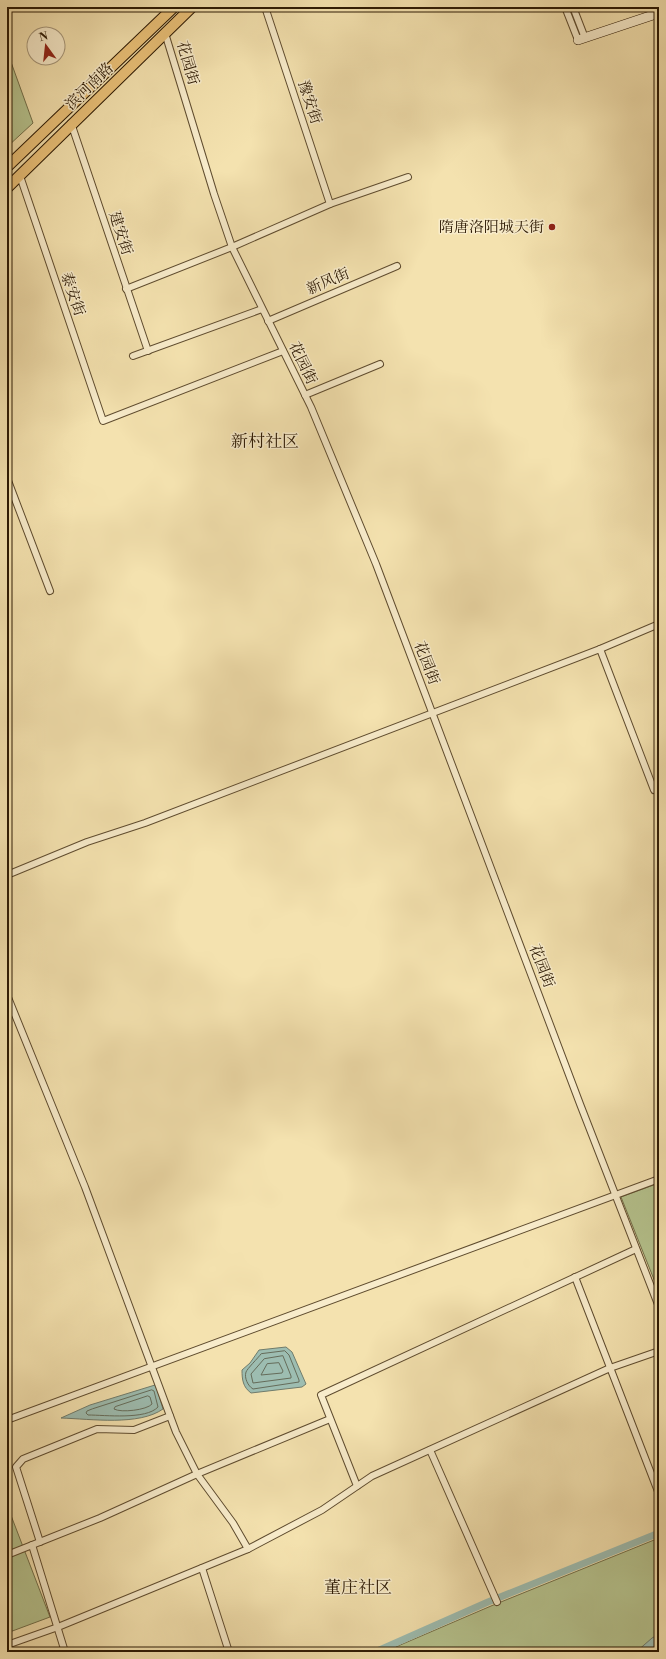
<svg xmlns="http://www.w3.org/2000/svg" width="666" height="1659" font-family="'Libre Bodoni','Noto Serif SC',serif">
<rect width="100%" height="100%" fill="#f4e2af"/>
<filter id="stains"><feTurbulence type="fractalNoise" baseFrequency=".005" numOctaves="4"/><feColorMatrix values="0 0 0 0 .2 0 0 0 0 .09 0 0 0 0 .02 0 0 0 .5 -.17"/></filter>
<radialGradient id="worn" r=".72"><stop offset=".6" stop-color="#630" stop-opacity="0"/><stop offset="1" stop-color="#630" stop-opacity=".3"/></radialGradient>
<g fill="#b6c48f" stroke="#726f4a">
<polygon points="7,51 33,123 7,147"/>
<polygon points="659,1183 659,1292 621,1197"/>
<polygon points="7,1505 50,1617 7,1633"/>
<polygon points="659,1538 659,1652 384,1652 491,1606"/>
</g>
<g fill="#9dbdb1" stroke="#707c6c">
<path d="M286,1347L292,1352L306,1384L302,1387L251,1393C243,1387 242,1380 242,1370L250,1363L259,1350Z"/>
<path d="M155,1385L157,1389L163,1409C139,1426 91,1419 61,1418L90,1405Z"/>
<polygon points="659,1634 659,1652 636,1652 652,1638"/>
</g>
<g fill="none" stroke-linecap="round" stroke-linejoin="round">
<g stroke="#656c5a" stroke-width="1">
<path d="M285,1351L289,1355L299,1380V1382L253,1389C248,1386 244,1378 246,1372C247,1369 258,1358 261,1354Z"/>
<polygon points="283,1356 291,1376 291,1378 253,1383 251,1374 264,1359"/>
<polygon points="279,1363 283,1371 282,1373 261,1375 267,1364"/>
<path d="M152,1390L154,1391L158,1407C146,1420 105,1415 88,1415L86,1413L87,1411L92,1409Z"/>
<path d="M148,1396L150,1397L152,1404C147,1410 121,1413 114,1409L115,1407Z"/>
</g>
<polyline stroke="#9dbdb1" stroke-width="7" points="375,1652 488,1602 659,1533"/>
<g stroke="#5f4c2f" stroke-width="8">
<g id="street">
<polyline points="265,7 330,204"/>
<polyline points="565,7 578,40"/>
<polyline points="573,7 585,38"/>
<polyline points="165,33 214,194 232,247 311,407 376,564 580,1104 659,1307"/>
<polyline points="71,123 148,351"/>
<polyline points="20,176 103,421 283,351"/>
<polyline points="126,289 232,247 330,204 408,177"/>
<polyline points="268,321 397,266"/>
<polyline points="133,356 262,309"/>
<polyline points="305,395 380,364"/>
<polyline points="7,478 50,591"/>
<polyline points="600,649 659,624"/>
<polyline points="7,875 87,842 145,823 600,649 654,790"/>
<polyline points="7,995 85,1187 176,1432 197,1474 233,1523 248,1549"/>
<polyline points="575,1277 659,1494"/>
<polyline points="7,1420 659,1179"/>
<polyline points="430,1450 497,1602"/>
<polyline points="357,1486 321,1395 636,1249"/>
<polyline points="40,1542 16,1467 23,1459 97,1429 134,1430 170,1416"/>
<polyline points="32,1545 65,1652"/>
<polyline points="7,1555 100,1518 197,1474 330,1419"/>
<polyline points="202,1568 229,1652"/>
<polyline points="7,1645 58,1627 248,1549 322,1510 372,1476 610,1368 659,1351"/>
</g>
</g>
<g stroke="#2d1a04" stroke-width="10">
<polyline id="secondary" points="578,40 659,13"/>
</g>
<g stroke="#2d1a04" stroke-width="12">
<g id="primary">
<polyline points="7,167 174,7"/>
<polyline points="7,188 192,7"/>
</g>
</g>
<use href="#street" stroke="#f8eccb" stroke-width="6"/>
<use href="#secondary" stroke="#f8eccb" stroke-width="9"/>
<use href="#primary" stroke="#eac178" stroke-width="10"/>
</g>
<circle fill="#8f2418" stroke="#f8eccb" stroke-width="1.5" cx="552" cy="227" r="4"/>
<g text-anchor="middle" stroke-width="3" stroke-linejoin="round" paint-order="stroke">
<g font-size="15" fill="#2d1a04" stroke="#f8eccb">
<text transform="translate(188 63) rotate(74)" y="5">花园街</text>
<text transform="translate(89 86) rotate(-44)" y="5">滨河南路</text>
<text transform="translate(310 102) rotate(72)" y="5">豫安街</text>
<text transform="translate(121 233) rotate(72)" y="5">建安街</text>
<text transform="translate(328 281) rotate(-23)" y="5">新风街</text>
<text transform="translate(73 294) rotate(71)" y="5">泰安街</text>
<text transform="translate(303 363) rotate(64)" y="5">花园街</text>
<text transform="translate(427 663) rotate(69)" y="5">花园街</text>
<text transform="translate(542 966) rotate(69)" y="5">花园街</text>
</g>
<g font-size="15" fill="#2d1a04" stroke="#f8eccb" text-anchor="end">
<text x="544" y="232">隋唐洛阳城天街</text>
</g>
<g font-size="17" fill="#2d1a04" stroke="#f8eccb">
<text x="265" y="447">新村社区</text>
<text x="358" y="1593">董庄社区</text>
</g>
</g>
<rect width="666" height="1659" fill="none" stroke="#f4e2af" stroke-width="24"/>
<rect x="8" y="8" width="650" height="1643" fill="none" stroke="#2d1a04" stroke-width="2"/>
<rect x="12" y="12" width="642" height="1635" fill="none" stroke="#2d1a04"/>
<g transform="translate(46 46) rotate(345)"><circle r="19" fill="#f8eccb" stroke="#a7987b"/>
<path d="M0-3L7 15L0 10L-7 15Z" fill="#8f2418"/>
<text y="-6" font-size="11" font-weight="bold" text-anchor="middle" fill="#2d1a04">N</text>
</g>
<rect width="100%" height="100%" filter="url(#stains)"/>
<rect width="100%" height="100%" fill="url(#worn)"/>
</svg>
